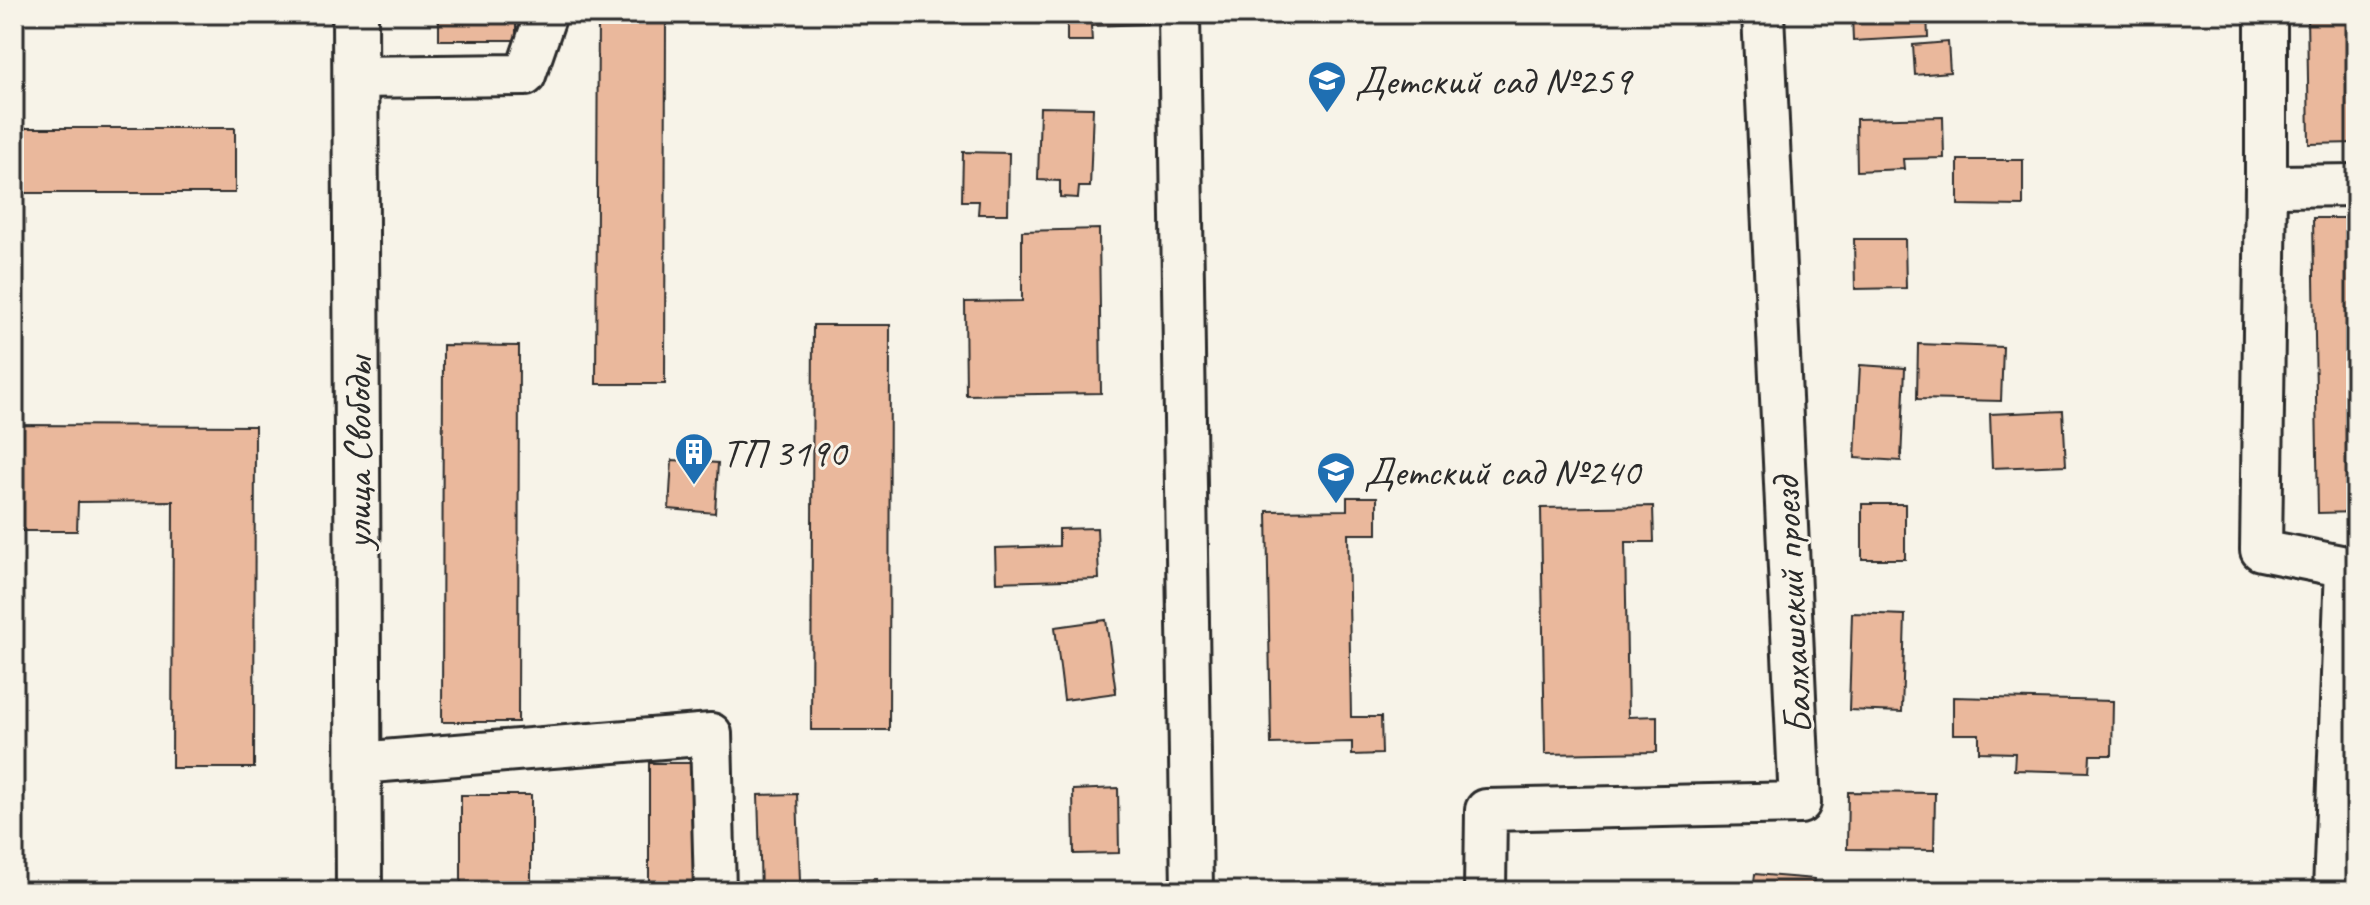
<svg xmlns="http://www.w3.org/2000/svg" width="2370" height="905" font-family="Caveat,sans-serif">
<rect width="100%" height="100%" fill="#f7f3e8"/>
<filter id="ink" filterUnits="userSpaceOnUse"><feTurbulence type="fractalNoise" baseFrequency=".0125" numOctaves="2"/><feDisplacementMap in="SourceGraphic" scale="16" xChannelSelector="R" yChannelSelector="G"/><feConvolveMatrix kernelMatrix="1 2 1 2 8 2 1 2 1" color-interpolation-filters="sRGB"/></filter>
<g filter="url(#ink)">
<g fill="#eab89c" stroke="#2b2b2b" stroke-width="2">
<rect x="439" y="14" width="77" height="26"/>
<polygon points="598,14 666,14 665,384 596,384"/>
<polygon points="1033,14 1147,14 1147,24 1091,26 1092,41 1067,41 1067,18 1033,19"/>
<polygon points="1852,14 1927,14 1928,37 1853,41"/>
<polygon points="2307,14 2356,14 2356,143 2309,144"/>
<polygon points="1948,42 1950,72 1915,75 1913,45"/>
<polygon points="1040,107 1093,108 1090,187 1079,187 1078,198 1060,197 1060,181 1038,180"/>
<polygon points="1943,117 1944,158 1903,159 1904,169 1857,171 1856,119"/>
<rect x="14" y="128" width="221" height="65"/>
<polygon points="963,152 1009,153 1008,214 978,214 979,201 962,201"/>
<polygon points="1958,160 2023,160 2023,206 1958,205"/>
<polygon points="2313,218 2356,218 2356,512 2318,513"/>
<polygon points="1099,229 1101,393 966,395 965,302 1022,301 1022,231"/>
<polygon points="1854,239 1905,239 1906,288 1855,289"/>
<polygon points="813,325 890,325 889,730 811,730"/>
<polygon points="1918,344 2003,347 2001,401 1917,399"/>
<polygon points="443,345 519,346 518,722 442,722"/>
<polygon points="1860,365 1905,368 1901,461 1855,458"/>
<polygon points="2063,411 2066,465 1992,468 1990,414"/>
<polygon points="14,425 255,426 254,768 172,768 173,501 78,502 77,531 14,531"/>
<polygon points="672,460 718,463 715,513 669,509"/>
<polygon points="1347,497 1377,497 1377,534 1348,534 1351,717 1381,717 1382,754 1352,755 1352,742 1271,744 1267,511 1347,510"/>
<rect x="1862" y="504" width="43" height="55"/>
<polygon points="1653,506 1654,542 1625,542 1628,717 1657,716 1657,752 1545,754 1541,508"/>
<polygon points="1097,528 1099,579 996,582 995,548 1059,546 1059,529"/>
<polygon points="1852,613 1905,615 1902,712 1849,710"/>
<polygon points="1106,620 1116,693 1064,700 1055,627"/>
<polygon points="1953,697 2113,701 2112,755 2090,755 2089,772 2014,770 2015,753 1979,752 1979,734 1953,734"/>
<rect x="649" y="763" width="44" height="128"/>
<polygon points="1118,788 1119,853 1074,854 1073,790"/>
<polygon points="1848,792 1935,793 1934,850 1847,849"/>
<polygon points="797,794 800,881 877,879 877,891 761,891 758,795"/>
<rect x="461" y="795" width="70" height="96"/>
<polygon points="1755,874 1814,879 1813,891 1753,891"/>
<polygon points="224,882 299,882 299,891 223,891"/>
</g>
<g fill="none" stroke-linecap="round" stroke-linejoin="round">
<g stroke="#2b2b2b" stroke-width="46">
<g id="minor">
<polyline points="1179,14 1192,891"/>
<polyline points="2266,14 2266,186 2356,185"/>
<polyline points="355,77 525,75 546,14"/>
<polyline points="2266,186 2261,550 2346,567 2334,891"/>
<polyline points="359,763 711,734 715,891"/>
<polyline points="1485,891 1486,810 1800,803 1763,14"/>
</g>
</g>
<g stroke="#2b2b2b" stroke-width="50">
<polyline id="major" points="355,14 359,891"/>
</g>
<use href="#minor" stroke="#f7f3e8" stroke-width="40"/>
<use href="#major" stroke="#f7f3e8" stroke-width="44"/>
</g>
</g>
<defs>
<g id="school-pin" transform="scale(2)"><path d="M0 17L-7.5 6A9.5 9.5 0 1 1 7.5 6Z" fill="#1f6fb2" stroke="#f7f3e8"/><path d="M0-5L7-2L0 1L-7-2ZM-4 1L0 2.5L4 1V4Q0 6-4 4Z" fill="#fff"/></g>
<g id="building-pin" transform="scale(2)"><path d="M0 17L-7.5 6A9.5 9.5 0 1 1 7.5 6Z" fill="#1f6fb2" stroke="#f7f3e8"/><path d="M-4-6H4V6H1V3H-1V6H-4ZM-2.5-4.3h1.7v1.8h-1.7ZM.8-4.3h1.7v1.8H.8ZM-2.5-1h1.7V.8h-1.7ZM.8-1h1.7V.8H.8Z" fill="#fff"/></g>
</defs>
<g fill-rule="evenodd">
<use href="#school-pin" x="1327" y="80"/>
<use href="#building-pin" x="694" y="452"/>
<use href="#school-pin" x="1336" y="471"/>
</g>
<g text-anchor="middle" stroke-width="6" stroke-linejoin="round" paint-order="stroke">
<g font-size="40" fill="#2b2b2b" stroke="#f7f3e8" text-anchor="start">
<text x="1355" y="94">Детский сад №259</text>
<text x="722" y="466">ТП 3190</text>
<text x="1364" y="485">Детский сад №240</text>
</g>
<g font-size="40" fill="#2b2b2b" stroke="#f7f3e8">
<text transform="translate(357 453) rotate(-90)" y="14">улица Свободы</text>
<text transform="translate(1791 606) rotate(-93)" y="14">Балхашский проезд</text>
</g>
</g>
<rect width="2370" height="905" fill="none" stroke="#f7f3e8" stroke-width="48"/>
<rect x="24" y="24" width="2322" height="857" fill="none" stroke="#2b2b2b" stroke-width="3" filter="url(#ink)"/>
</svg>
